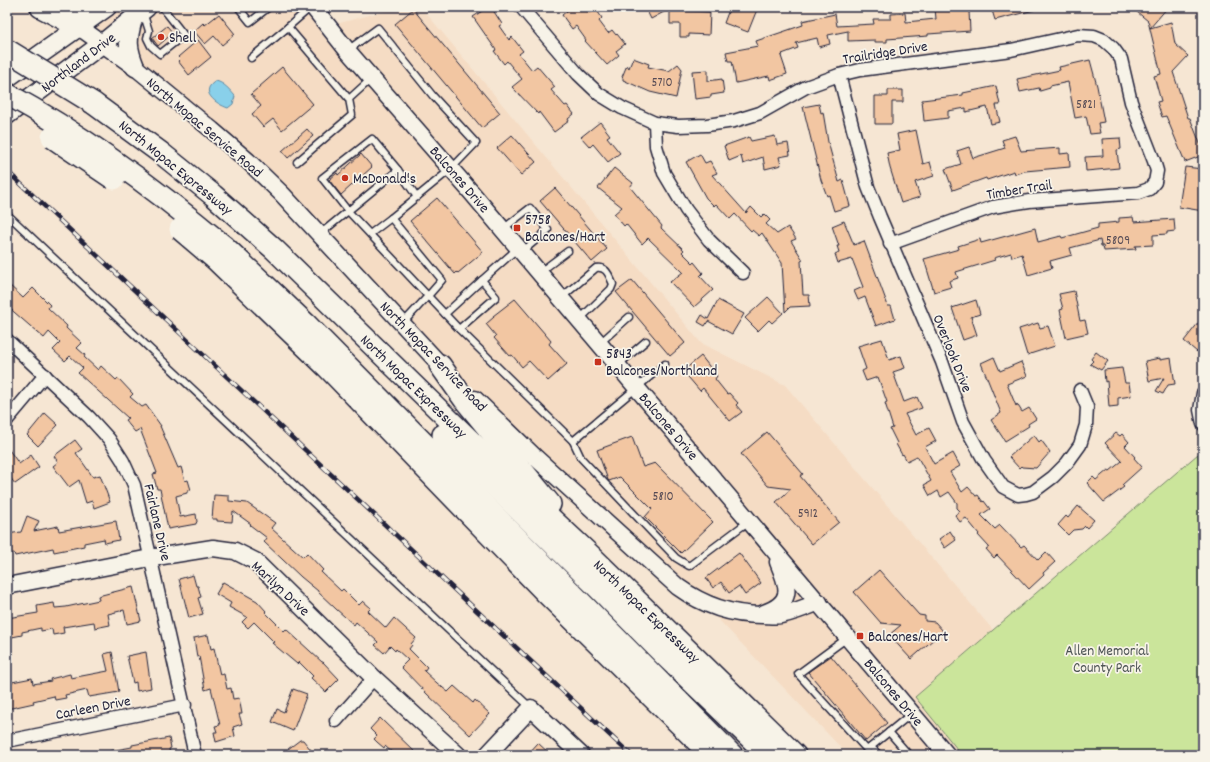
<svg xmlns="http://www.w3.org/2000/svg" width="1210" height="762" font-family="Dekko,sans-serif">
<rect width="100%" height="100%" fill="#f6e6d3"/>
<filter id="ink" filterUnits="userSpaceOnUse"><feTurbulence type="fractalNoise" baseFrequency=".025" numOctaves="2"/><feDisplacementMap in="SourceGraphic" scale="8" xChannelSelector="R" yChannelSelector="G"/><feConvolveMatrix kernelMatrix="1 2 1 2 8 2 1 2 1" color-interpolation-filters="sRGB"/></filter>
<g filter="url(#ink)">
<polygon fill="#f5dcc4" points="56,7 305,7 321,28 400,7 421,7 701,343 785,385 993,630 915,697 962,755 848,755 718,619 675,576 482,398 320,225 241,145 120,47"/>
<polygon fill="#cbe59b" stroke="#76846b" points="1198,454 1203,490 1203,755 962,755 915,697"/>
<path fill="#89d0ea" stroke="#608aa4" d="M216,81C224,83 230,90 235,96L233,104L228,108C216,104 198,91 216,81Z"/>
<g fill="#f2c6a2" stroke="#22223b">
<polygon points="488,7 491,7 502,24 499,26 509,40 512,37 523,51 519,54 532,70 537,66 555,87 551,90 565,106 567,105 574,114 568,119 569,121 554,132 539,112 538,114 512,87 522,79 507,61 504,64 494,51 496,50 473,17"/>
<polygon points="572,7 585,7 589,13 596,9 602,18 599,21 608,33 612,30 616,35 617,34 625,44 616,51 619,55 607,65 585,41 586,40 576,26 572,29 562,15"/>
<polygon points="645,7 673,7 651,19"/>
<polygon points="730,7 758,7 748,32 724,23"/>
<polygon points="947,7 961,7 961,11 969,11 970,31 928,34 928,36 887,39 887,42 875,42 875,40 848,41 848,31 828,35 830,44 819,47 817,38 796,43 798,48 782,54 783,55 781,56 787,74 770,80 769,76 736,83 732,61 728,61 726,52 758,46 756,41 803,25 802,21 835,14 837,26 874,24 873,19 891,19 891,14 905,13 906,22 936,19 935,8"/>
<polygon points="991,7 1033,7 1034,10 995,20"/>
<polygon points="1131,7 1168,7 1150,28 1171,22 1175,44 1188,56 1173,72 1188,118 1190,118 1203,151 1203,155 1185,162 1166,116 1162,117 1157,102 1161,101 1154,76 1161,74 1148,21"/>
<polygon points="413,9 500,113 482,128 395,24"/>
<polygon points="670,10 710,12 709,35 689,34 689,37 680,37 680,24 670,24"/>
<polygon points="219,14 235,34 222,45 214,36 205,44 194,31 203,23 205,25"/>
<polygon points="167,26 173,33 158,46 152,38"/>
<polygon points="198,40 211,57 189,75 178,61 180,59 178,57"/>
<polygon points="633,58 649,64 648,67 669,71 678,64 682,69 676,98 650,92 623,80 623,78 622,77 627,65 629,68"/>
<polygon points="1090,60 1097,86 1104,122 1098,123 1100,133 1090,134 1086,116 1075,118 1068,82 1050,86 1050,88 1040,91 1039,88 1020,92 1017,79 1060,70 1059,67"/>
<polygon points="282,67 313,104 282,130 273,119 263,127 252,114 261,106 251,94"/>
<polygon points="708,70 708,81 722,79 724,93 711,95 711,97 695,99 692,71"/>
<polygon points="996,86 1000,105 996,105 1000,122 991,124 987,107 966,112 966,108 948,111 948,118 924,121 922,100 963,95 963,93"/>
<polygon points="888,90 903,90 903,102 892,102 892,124 875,124 875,96 888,96"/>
<polygon points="819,104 821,113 823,112 828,142 839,182 843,180 850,206 834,211 829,195 827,196 821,180 803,107"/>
<polygon points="600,122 610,135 607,137 620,153 608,162 593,144 590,147 581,137"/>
<polygon points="307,129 313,136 288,158 282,151"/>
<polygon points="916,130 923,164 930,162 934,176 915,182 920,197 901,203 890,168 887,153 900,150 897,134"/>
<polygon points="512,135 536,162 521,175 497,148"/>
<polygon points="775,136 777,145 788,143 790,155 779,157 781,165 765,169 763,157 743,164 741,156 729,161 724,146 749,137 751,141"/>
<polygon points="1015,136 1021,151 1060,148 1060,154 1069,153 1070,167 1025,171 1015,174 1014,171 987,180 986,178 953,190 945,169 961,164 957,151 969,147 973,158 1005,148 1002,140"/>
<polygon points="1120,138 1121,149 1117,150 1119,168 1086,171 1085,157 1103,156 1102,139"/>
<polygon points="361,154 372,167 341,195 329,180 337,173 338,175"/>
<polygon points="700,154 705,163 710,161 717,173 712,175 746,213 751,207 761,217 764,214 770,220 766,224 777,234 788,227 796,239 791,241 803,260 801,261 803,295 809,295 810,306 790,307 785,312 782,263 762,233 759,236 752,230 751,231 735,214 730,219 716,204 714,206 706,198 686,162"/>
<polygon points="1185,167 1203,169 1203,211 1179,207"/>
<polygon points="614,168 633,183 630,187 662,226 661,228 684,250 682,252 693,263 694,262 703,273 700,276 713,290 694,307 670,282 683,272 648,238 642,244 626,224 624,226 614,214 622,207 598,188"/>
<polygon points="555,188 607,249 592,262 540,201"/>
<polygon points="437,198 483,252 458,273 457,272 455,274 410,221"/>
<polygon points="1133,217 1134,222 1174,219 1175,231 1167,232 1167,234 1153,235 1153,245 1135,246 1136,249 1104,251 1103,246 1101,246 1100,240 1070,248 1072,255 1050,261 1052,268 1028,275 1022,254 1012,257 1011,253 994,258 995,260 956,272 958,278 949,281 951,287 934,292 924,259 959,249 958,246 980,239 981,243 1035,228 1038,242 1061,236 1062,238 1098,228 1098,224 1119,222 1119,218"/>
<polygon points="844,221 854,245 864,241 888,306 891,306 895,319 876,326 865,297 858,300 854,291 863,287 852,259 838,263 835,254 839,252 837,246 839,246 832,226"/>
<polygon points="632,280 685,343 670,356 616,292"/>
<polygon points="7,283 23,298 33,288 50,305 48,308 67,326 66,328 82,343 77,348 85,355 84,357 98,370 101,366 116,380 118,378 133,394 130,397 142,407 146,405 161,426 160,426 178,468 181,467 185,481 188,480 191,490 187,491 187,493 176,496 180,517 196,514 197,522 196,523 196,524 168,529 160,489 157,489 153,474 157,473 140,429 135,432 125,420 128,418 78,373 83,368 70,356 65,361 53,350 60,343 49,332 44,338 7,306"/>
<polygon points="1074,291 1080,321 1085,320 1088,333 1066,338 1060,310 1063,309 1059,294"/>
<polygon points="768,297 783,313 772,323 769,320 758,331 745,318"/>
<polygon points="515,299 551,341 549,344 567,364 548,381 529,361 522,367 512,355 510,356 494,338 496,336 486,324 494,317 493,316"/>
<polygon points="718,300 744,314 732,334 708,321 705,326 698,322 702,315 708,319"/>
<polygon points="976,300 980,314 971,317 977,335 963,340 952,308"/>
<polygon points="1203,317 1203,344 1197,352 1184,341"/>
<polygon points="1038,323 1040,328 1048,326 1055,346 1027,355 1019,329"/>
<polygon points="882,339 889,360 901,356 905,368 893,372 904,402 917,397 922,408 905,414 916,435 929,428 936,441 925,447 934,464 953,453 960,466 950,472 962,492 968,487 976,496 978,495 983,502 984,501 990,509 981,515 995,529 1000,525 1021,547 1024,545 1038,560 1046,552 1055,562 1043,573 1044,575 1029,589 997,555 994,558 986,549 989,547 978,535 979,534 966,518 960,522 955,515 960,511 957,508 957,503 949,492 941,497 938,491 930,496 924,485 931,481 917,456 907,461 903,454 902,455 896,444 897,443 890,429 893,428 885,403 887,402 878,377 866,381 862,371 866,369 858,346"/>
<polygon points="1096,352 1108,361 1101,370 1090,364 1093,361 1091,359"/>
<polygon points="701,356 717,376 715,379 727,394 729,393 738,403 736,405 742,412 730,421 703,388 700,391 683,371"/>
<polygon points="994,357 1000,371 1021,362 1027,376 1007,384 1016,406 1017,404 1022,412 1029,408 1036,419 1028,424 1029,426 1005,441 991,420 1001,413 981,363"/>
<polygon points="1160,358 1160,360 1171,358 1175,384 1168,385 1163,394 1156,391 1164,378 1149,381 1145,361"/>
<polygon points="1122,368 1125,383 1129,383 1131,396 1118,398 1118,406 1109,407 1107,381 1105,382 1104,370"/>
<polygon points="45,413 58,425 38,446 27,435"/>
<polygon points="767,432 803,474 800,476 839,522 812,544 776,502 791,489 768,486 741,454"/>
<polygon points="1116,433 1120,436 1122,434 1129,442 1125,446 1135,457 1134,458 1142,467 1122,485 1124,487 1104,502 1087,483 1093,477 1096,480 1108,470 1110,471 1122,461 1105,443"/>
<polygon points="1034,435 1039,442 1041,440 1050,452 1036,468 1022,467 1021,466 1019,468 1009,457"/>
<polygon points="632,437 643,467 655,463 713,522 681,553 645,517 652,509 620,477 609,481 608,480 597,450"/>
<polygon points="75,440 82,449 76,453 93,477 100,475 110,502 94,508 92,501 86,503 79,480 69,487 53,466 58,462 54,456"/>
<polygon points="7,447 19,464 31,455 39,467 15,484 7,473"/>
<polygon points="214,495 229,496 229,501 247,503 275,523 271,528 303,557 307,553 323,570 321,572 341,591 343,589 359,605 363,601 371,608 368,611 386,628 394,618 416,638 411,644 412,645 409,649 427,667 424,671 437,683 448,692 454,686 473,703 475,700 490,714 470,735 427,694 401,667 408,660 396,649 395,651 390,646 384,653 375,645 378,642 356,622 354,625 336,609 318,592 318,591 301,577 264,542 267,538 250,525 251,524 233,511 232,522 217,521 217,519 212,519"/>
<polygon points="1078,506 1094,520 1087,528 1085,526 1082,529 1073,530 1068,535 1058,525 1066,516 1068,518"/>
<polygon points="27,516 39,521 34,531 58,526 59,531 116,521 119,540 105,543 104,539 84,543 84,546 54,552 53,548 15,556 14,553 7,554 7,534 21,532"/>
<polygon points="950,531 956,540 945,548 939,539"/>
<polygon points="739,553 761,583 745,595 739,586 729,593 721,582 713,588 706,578"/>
<polygon points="879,570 919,615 925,616 925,621 935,622 943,631 911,659 889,635 901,625 881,623 854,592"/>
<polygon points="193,575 196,586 198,586 201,597 198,598 203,614 189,618 179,579"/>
<polygon points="223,582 257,601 266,611 265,612 284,631 286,629 322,662 323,662 339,679 326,692 311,678 313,676 299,662 297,664 272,643 274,642 254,622 248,628 242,622 247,617 229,607 231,603 216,594"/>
<polygon points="133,587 141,621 127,624 124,610 108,614 110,625 95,628 94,622 63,627 64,633 53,635 52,629 41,631 41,628 22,632 22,635 7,638 7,618 38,613 37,606 54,603 55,608 66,607 99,600 98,596"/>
<polygon points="208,635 211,649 214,648 220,675 224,674 227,689 231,688 233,699 239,698 242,714 239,714 242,724 233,727 235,736 216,742 214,732 217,732 215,726 220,725 211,688 205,690 199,656 197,657 194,638"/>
<polygon points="112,652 119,692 89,697 87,690 65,695 66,698 55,700 54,696 33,701 34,703 7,709 7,683 32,678 33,684 51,681 50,679 70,674 71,678 108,671 104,654"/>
<polygon points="146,652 151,688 137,691 136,682 133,683 127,656"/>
<polygon points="831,656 887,723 866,741 808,672"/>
<polygon points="293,689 307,694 293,731 272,722 277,709 284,712"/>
<polygon points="380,718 418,755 395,755 385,746 384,748 377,742 374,739 377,736 370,729"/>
<polygon points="169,738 171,748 169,749 170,755 110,755 110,751 132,747 132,745"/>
<polygon points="300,740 303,740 315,755 293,755 288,749"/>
<polygon points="538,743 551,755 527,755"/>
</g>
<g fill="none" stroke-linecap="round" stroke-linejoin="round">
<g stroke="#22223b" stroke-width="9">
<g id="lane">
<polyline points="238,7 250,22 269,7"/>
<polyline points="143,12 149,31 147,38 151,46 160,54 184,35 162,7"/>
<polyline points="288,27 311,7"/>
<polyline points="348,50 378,28 433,96 476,143 451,169 391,218"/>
<polyline points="251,58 288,27 349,99"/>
<polyline points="297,162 352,115 349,99 371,79"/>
<polyline points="398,170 417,197"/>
<polyline points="7,214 531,708"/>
<polyline points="503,229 530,208 548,230 523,251"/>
<polyline points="320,234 398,170 372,139 322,178 348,211 428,296 442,280 391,218 370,234"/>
<polyline points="540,272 568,251"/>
<polyline points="482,280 518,248"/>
<path d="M561,298L596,268C607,266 609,276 613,284L611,289L580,319"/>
<polyline points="445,314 482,280 496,297 459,329"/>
<polyline points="403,323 428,296 459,329 573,441 665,364"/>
<polyline points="600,343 629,317"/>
<polyline points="618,365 646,341"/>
<polyline points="573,441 581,458 676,558 689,566 749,521"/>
<polyline points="847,638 798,674 867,750 911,714"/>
<polyline points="889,732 909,755"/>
<polyline points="871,747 879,755"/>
</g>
</g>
<g stroke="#22223b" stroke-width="15">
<g id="street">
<polyline points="521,7 578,74 599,94 622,108 655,123 678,126 707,125 734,121 760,113 806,87 839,75 860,70 1011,50 1078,35 1094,36 1104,40 1113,48 1121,59 1131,102 1154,161 1157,171 1155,182 1149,189 1138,193 1029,201 993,207 890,244"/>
<polyline points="839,75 868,187 880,217 942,362 963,422 984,460 1003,487 1018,495 1026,494 1033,492 1053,477 1067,463 1080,445 1086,425 1087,407 1080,390"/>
<polyline points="655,123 656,146 664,173 686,210 709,240 743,273"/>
<polyline points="7,340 89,417 109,439 123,461 134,485 195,755"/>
<polyline points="1203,393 1200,410 1203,424"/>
<polyline points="7,420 45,375"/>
<polyline points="336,721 374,678"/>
<polyline points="7,741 185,705"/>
</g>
</g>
<g stroke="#22223b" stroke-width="19">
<g id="secondary">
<polyline points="313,7 347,50 471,192 947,755"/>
<polyline points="79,27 135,67 212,130 248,161 282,194 448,373"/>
<path d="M475,399L536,458L678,587C703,605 731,615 762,615C768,615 775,616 781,615C794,612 807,607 819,602"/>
<polyline points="7,586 150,558 213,548 235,551 255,561 374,678 458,755"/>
<path d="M764,613C795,602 788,586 778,562"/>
<polyline points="487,755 531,708 581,755"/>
</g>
</g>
<g stroke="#22223b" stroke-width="21">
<g id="primary">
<polyline points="47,7 75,8 84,7"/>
<path d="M133,19C127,40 127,47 135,67"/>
<polyline points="7,78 107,7"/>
<polyline points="7,115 103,43 147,7"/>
</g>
</g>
<g stroke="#22223b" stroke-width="24">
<g id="highway">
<polyline points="41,7 79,27"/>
<polyline points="93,103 161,153 213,195 274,249 526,495 587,552 795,755"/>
<polyline points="225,247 305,323 732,755"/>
<polyline points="214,258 327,367 545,592 711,755"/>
<polyline points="440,365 464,399 550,504"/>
<polyline points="443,435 598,588 665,656 768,755"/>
</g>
</g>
<use href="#lane" stroke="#f7f3e8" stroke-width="6"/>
<use href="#street" stroke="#f7f3e8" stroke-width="12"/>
<use href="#secondary" stroke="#f7f3e8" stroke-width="16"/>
<use href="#primary" stroke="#f7f3e8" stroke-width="18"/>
<use href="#highway" stroke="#f7f3e8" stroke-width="21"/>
<g stroke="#22223b" stroke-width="4.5">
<polyline id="rail" points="7,171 631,755"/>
</g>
<use href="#rail" stroke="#f7f3e8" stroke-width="3" stroke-dasharray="9" stroke-linecap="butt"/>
<g stroke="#22223b" stroke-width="24" stroke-linecap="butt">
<g id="highway-bridge">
<polyline points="7,50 93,103"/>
<path d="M7,94C85,136 157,190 225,247"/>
<polyline points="52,137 114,179"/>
<polyline points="180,229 214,258"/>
</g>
</g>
<use href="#highway-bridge" stroke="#f7f3e8" stroke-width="21"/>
</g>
</g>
<g fill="#c8321e" stroke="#f7f3e8" stroke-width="1.5">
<circle cx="161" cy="37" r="4"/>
<circle cx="345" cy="178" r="4"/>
<rect x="513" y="224" width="8" height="8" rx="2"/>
<rect x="594" y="358" width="8" height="8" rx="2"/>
<rect x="856" y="632" width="8" height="8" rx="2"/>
</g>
<g text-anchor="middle" stroke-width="3.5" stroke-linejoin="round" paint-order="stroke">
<g font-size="13" fill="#564b55">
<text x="662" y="86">5710</text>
<text x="1086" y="108">5821</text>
<text x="1118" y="244">5809</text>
<text x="663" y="500">5810</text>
<text x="808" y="517">5912</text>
</g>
<g font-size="15" fill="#22223b" stroke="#f7f3e8" text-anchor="start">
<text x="169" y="42">Shell</text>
<text x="353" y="183">McDonald's</text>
<text x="525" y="224">5758<tspan x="525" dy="17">Balcones/Hart</tspan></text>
<text x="606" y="358">5843<tspan x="606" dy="17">Balcones/Northland</tspan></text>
<text x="868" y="641">Balcones/Hart</text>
</g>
<g font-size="15" fill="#22223b" stroke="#f7f3e8">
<text transform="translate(885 52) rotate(-9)" y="5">Trailridge Drive</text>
<text transform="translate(78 62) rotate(-37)" y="5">Northland Drive</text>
<text transform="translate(205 127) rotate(40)" y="5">North Mopac Service Road</text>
<text transform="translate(176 167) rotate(39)" y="5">North Mopac Expressway</text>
<text transform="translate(460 179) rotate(49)" y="5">Balcones Drive</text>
<text transform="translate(1019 189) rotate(-9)" y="5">Timber Trail</text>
<text transform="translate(953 353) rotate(68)" y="5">Overlook Drive</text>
<text transform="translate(434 356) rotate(46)" y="5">North Mopac Service Road</text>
<text transform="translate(414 386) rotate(44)" y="5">North Mopac Expressway</text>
<text transform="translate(669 426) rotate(50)" y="5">Balcones Drive</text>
<text transform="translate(158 522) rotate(77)" y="5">Fairlane Drive</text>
<text transform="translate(281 588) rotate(43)" y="5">Marilyn Drive</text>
<text transform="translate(647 611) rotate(44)" y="5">North Mopac Expressway</text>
<text transform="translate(894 692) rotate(50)" y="5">Balcones Drive</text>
<text transform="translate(93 707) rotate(-11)" y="5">Carleen Drive</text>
</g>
<g font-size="15" fill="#4c5353" stroke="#f7f3e8">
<text x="1107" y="655">Allen Memorial<tspan x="1107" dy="17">County Park</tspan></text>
</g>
</g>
<rect width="1210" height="762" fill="none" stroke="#f7f3e8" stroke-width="24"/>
<rect x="12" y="12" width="1186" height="738" fill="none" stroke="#22223b" stroke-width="1.5" filter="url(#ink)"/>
</svg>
